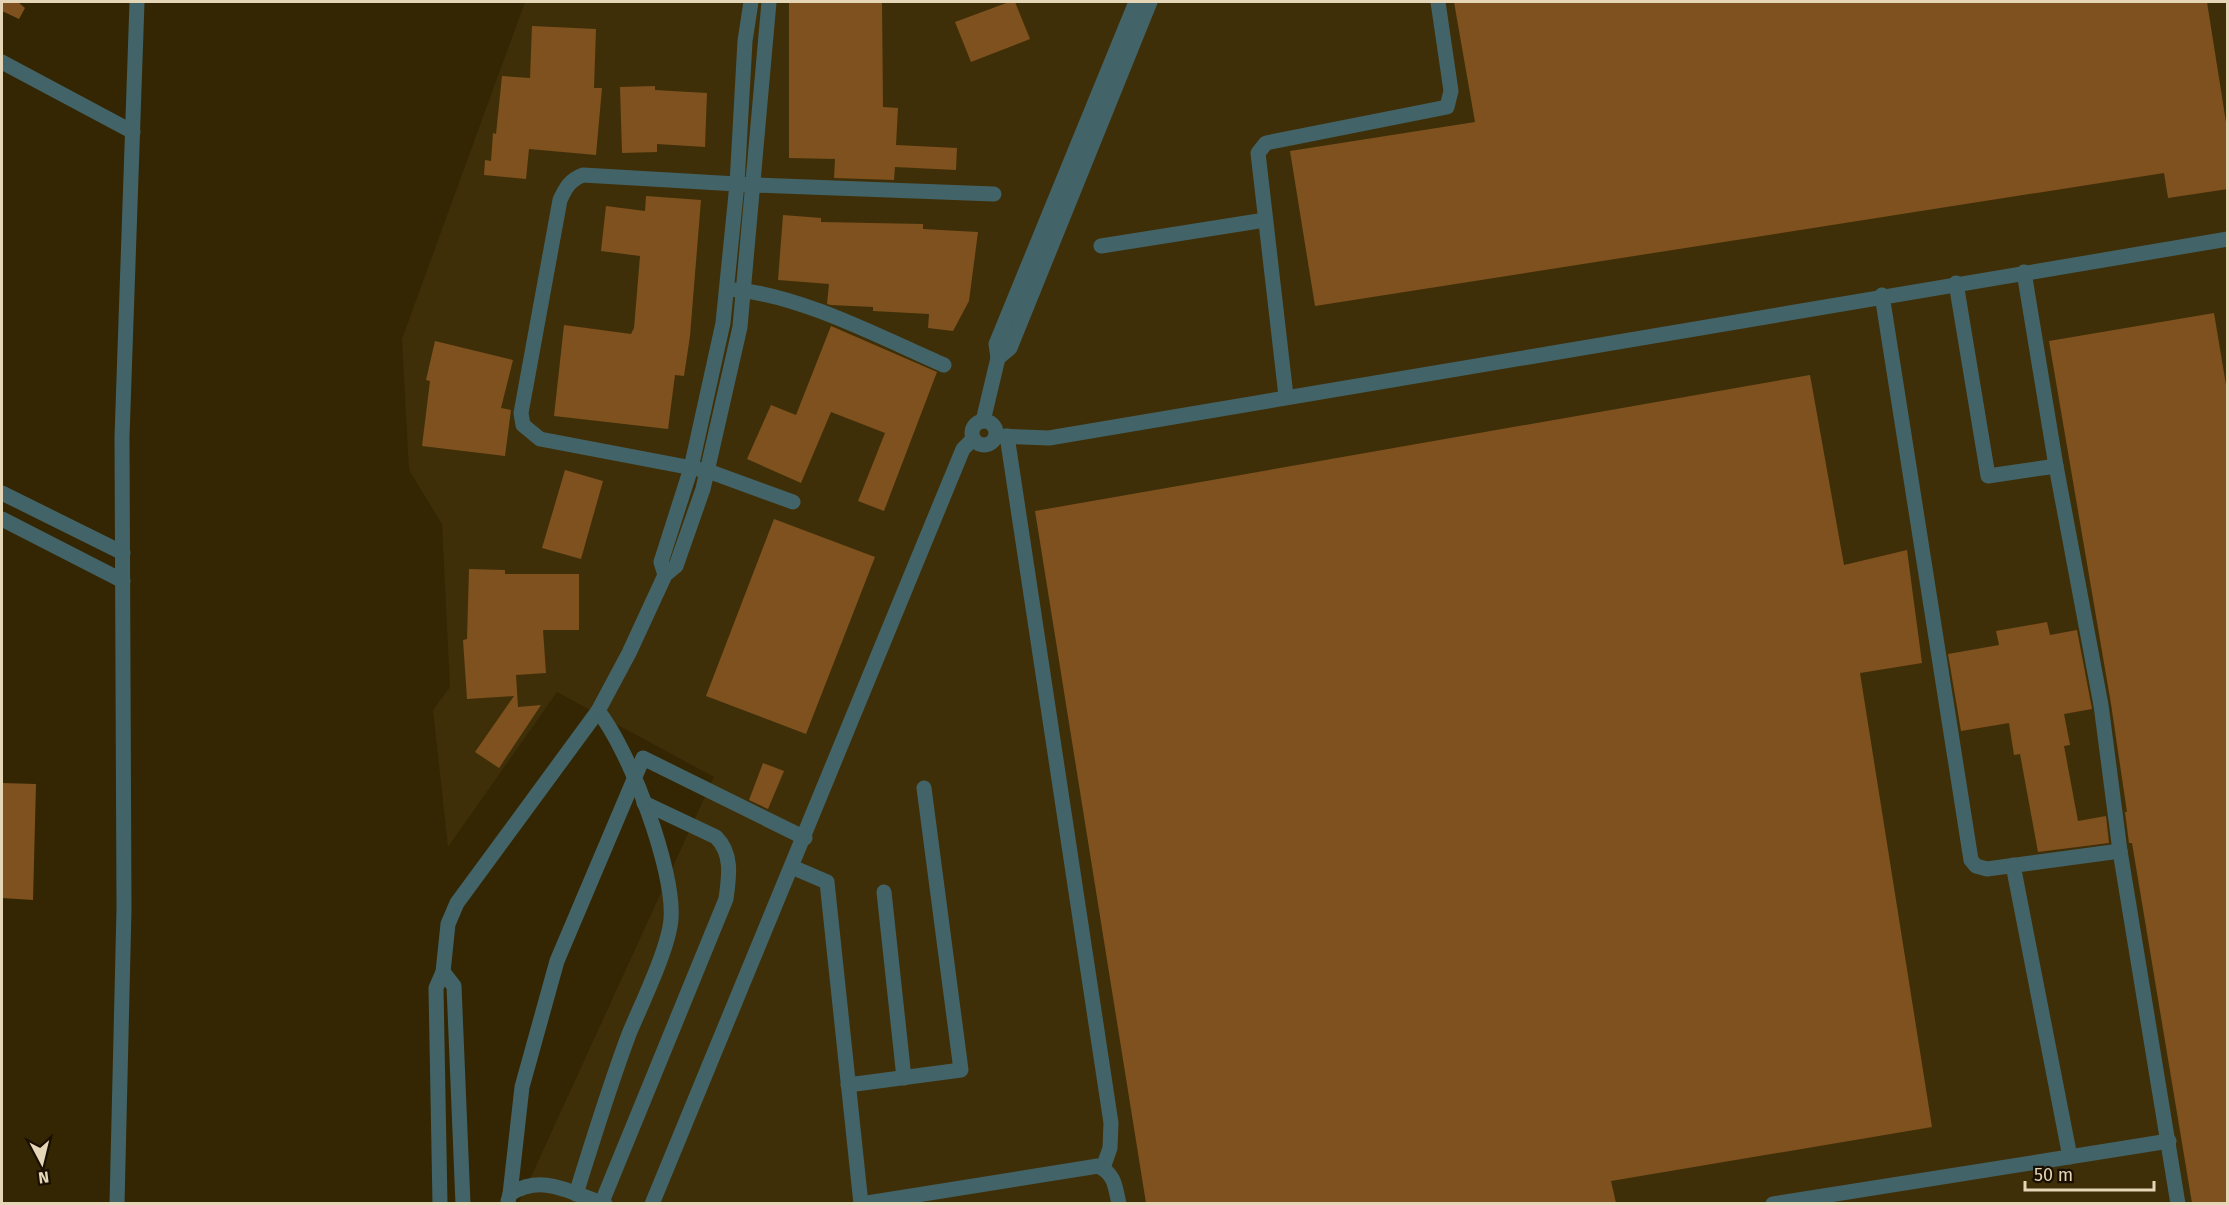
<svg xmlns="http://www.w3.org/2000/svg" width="2229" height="1205" font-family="'Fira Sans',sans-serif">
<rect width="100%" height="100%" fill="#342603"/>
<polygon fill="#3f2f08" points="525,2 2227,2 2227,1203 519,1203 714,777 557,692 448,847 433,710 450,687 442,524 409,470 402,339"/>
<g fill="#7e511f">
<polygon points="2,2 18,2 25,8 19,19 2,11"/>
<polygon points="789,2 882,2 883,107 898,108 896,145 957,148 956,170 895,167 894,180 834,178 835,159 789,158"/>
<polygon points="1009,2 1015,2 1030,39 971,62 955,22"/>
<polygon points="1454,2 2207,2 2228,135 2228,189 2168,198 2164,173 1315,306 1290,151 1475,122"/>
<polygon points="532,26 596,29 594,88 602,88 596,155 529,149 526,179 484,175 485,160 491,161 493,133 496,134 502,76 530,78"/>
<polygon points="655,86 655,90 707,93 705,147 657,144 657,152 622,153 620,87"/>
<polygon points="646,196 701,200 690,336 684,376 675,375 668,429 554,416 564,325 631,334 634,328 640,256 601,251 606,206 645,211"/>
<polygon points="783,215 821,218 821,222 923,224 923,229 978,232 969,301 953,331 928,328 929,314 873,311 873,307 831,305 827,304 829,284 778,280"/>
<polygon points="2214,313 2228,397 2228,1203 2192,1203 2132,843 2129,843 2125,812 2127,812 2111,704 2049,341"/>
<polygon points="831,326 937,372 884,511 858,501 885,433 831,412 801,483 747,459 771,405 796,415"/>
<polygon points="435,341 513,360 501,408 511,410 505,456 422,446 430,381 426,380"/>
<polygon points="1810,375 1844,565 1907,550 1922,663 1860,673 1932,1127 1611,1181 1616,1203 1146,1203 1035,511"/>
<polygon points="565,470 603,481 581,559 542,548"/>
<polygon points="774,519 875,557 806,734 706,696"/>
<polygon points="469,569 505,570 505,574 579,574 579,630 543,630 546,673 516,675 518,707 541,705 499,768 475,752 514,696 467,699 463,640 467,639"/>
<polygon points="2047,622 2050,635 2077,630 2092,709 2064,714 2070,745 2064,746 2078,821 2106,816 2109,843 2038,852 2020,754 2014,755 2009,723 1961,731 1948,654 1999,645 1996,631"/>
<polygon points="763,763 784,771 768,809 749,800"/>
<polygon points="2,783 36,784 33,900 2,898"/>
</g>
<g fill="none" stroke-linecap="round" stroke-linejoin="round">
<g stroke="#426468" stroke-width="15">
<polyline points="2,62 133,132"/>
<polyline points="1101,246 1265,220"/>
<polyline points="2024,272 2056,466 2101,705 2120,851 2178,1204"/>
<polyline points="1956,283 1988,476 2056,466"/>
<path d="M736,290C801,295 884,339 944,365"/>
<polyline points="1882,295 1971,860 1976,866 1987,869 2120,851"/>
<polyline points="998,358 1010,348 1150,2"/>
<polyline points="1286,396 1258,153 1266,143 1447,107 1451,91 1438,2"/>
<circle cx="984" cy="433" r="12"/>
<polyline points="983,421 998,358 996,344 1136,2"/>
<polyline points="996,436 1049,438 2228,239"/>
<polyline points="1007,436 1111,1123 1110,1148 1103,1168"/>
<polyline points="2,493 123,553"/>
<path d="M793,502L708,471L540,439L523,425L521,413L560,200C566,187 570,180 583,175L754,185L994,194"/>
<polyline points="2,519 123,581"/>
<polyline points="665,575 661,562 691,468 723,323 737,184 745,41 751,2"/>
<polyline points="2013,865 2070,1157"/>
<polyline points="792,867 827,882 861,1204"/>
<polyline points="884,892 904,1078"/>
<polyline points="443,972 454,986 463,1204"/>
<polyline points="848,1085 961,1070 924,788"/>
<polyline points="510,1194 522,1087 557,961 643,758 805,838"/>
<path d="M576,1194C593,1140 609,1087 629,1034C641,1005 669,948 671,919C675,870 629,749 598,711"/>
<path d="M508,1201L510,1194C543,1173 570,1193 605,1204"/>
<path d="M602,1202L726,899C729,877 733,854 716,837L644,803"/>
<polyline points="117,1204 124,909 122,437 137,2"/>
<polyline points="440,1204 436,988 443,972 448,924 457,903 598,711 629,653 665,575 676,566 703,489 740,327 769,2"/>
<polyline points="652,1204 963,449 973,439"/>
<path d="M861,1204L1098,1166C1115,1174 1115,1186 1119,1204"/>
<polyline points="1773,1204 2169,1141"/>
</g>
</g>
<rect width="2229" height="1205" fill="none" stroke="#e4d6b7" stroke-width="6"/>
<g transform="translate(42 1163) rotate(173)" stroke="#1a0f00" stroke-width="4.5" paint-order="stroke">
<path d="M0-4.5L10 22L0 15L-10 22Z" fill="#e4d6b7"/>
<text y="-9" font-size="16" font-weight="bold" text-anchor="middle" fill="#e4d6b7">N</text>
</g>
<path d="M2025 1181v9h129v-9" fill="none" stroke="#e4d6b7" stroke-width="3"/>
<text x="2034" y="1181" font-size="18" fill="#e4d6b7" stroke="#1a0f00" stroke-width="4.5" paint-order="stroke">50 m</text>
</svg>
